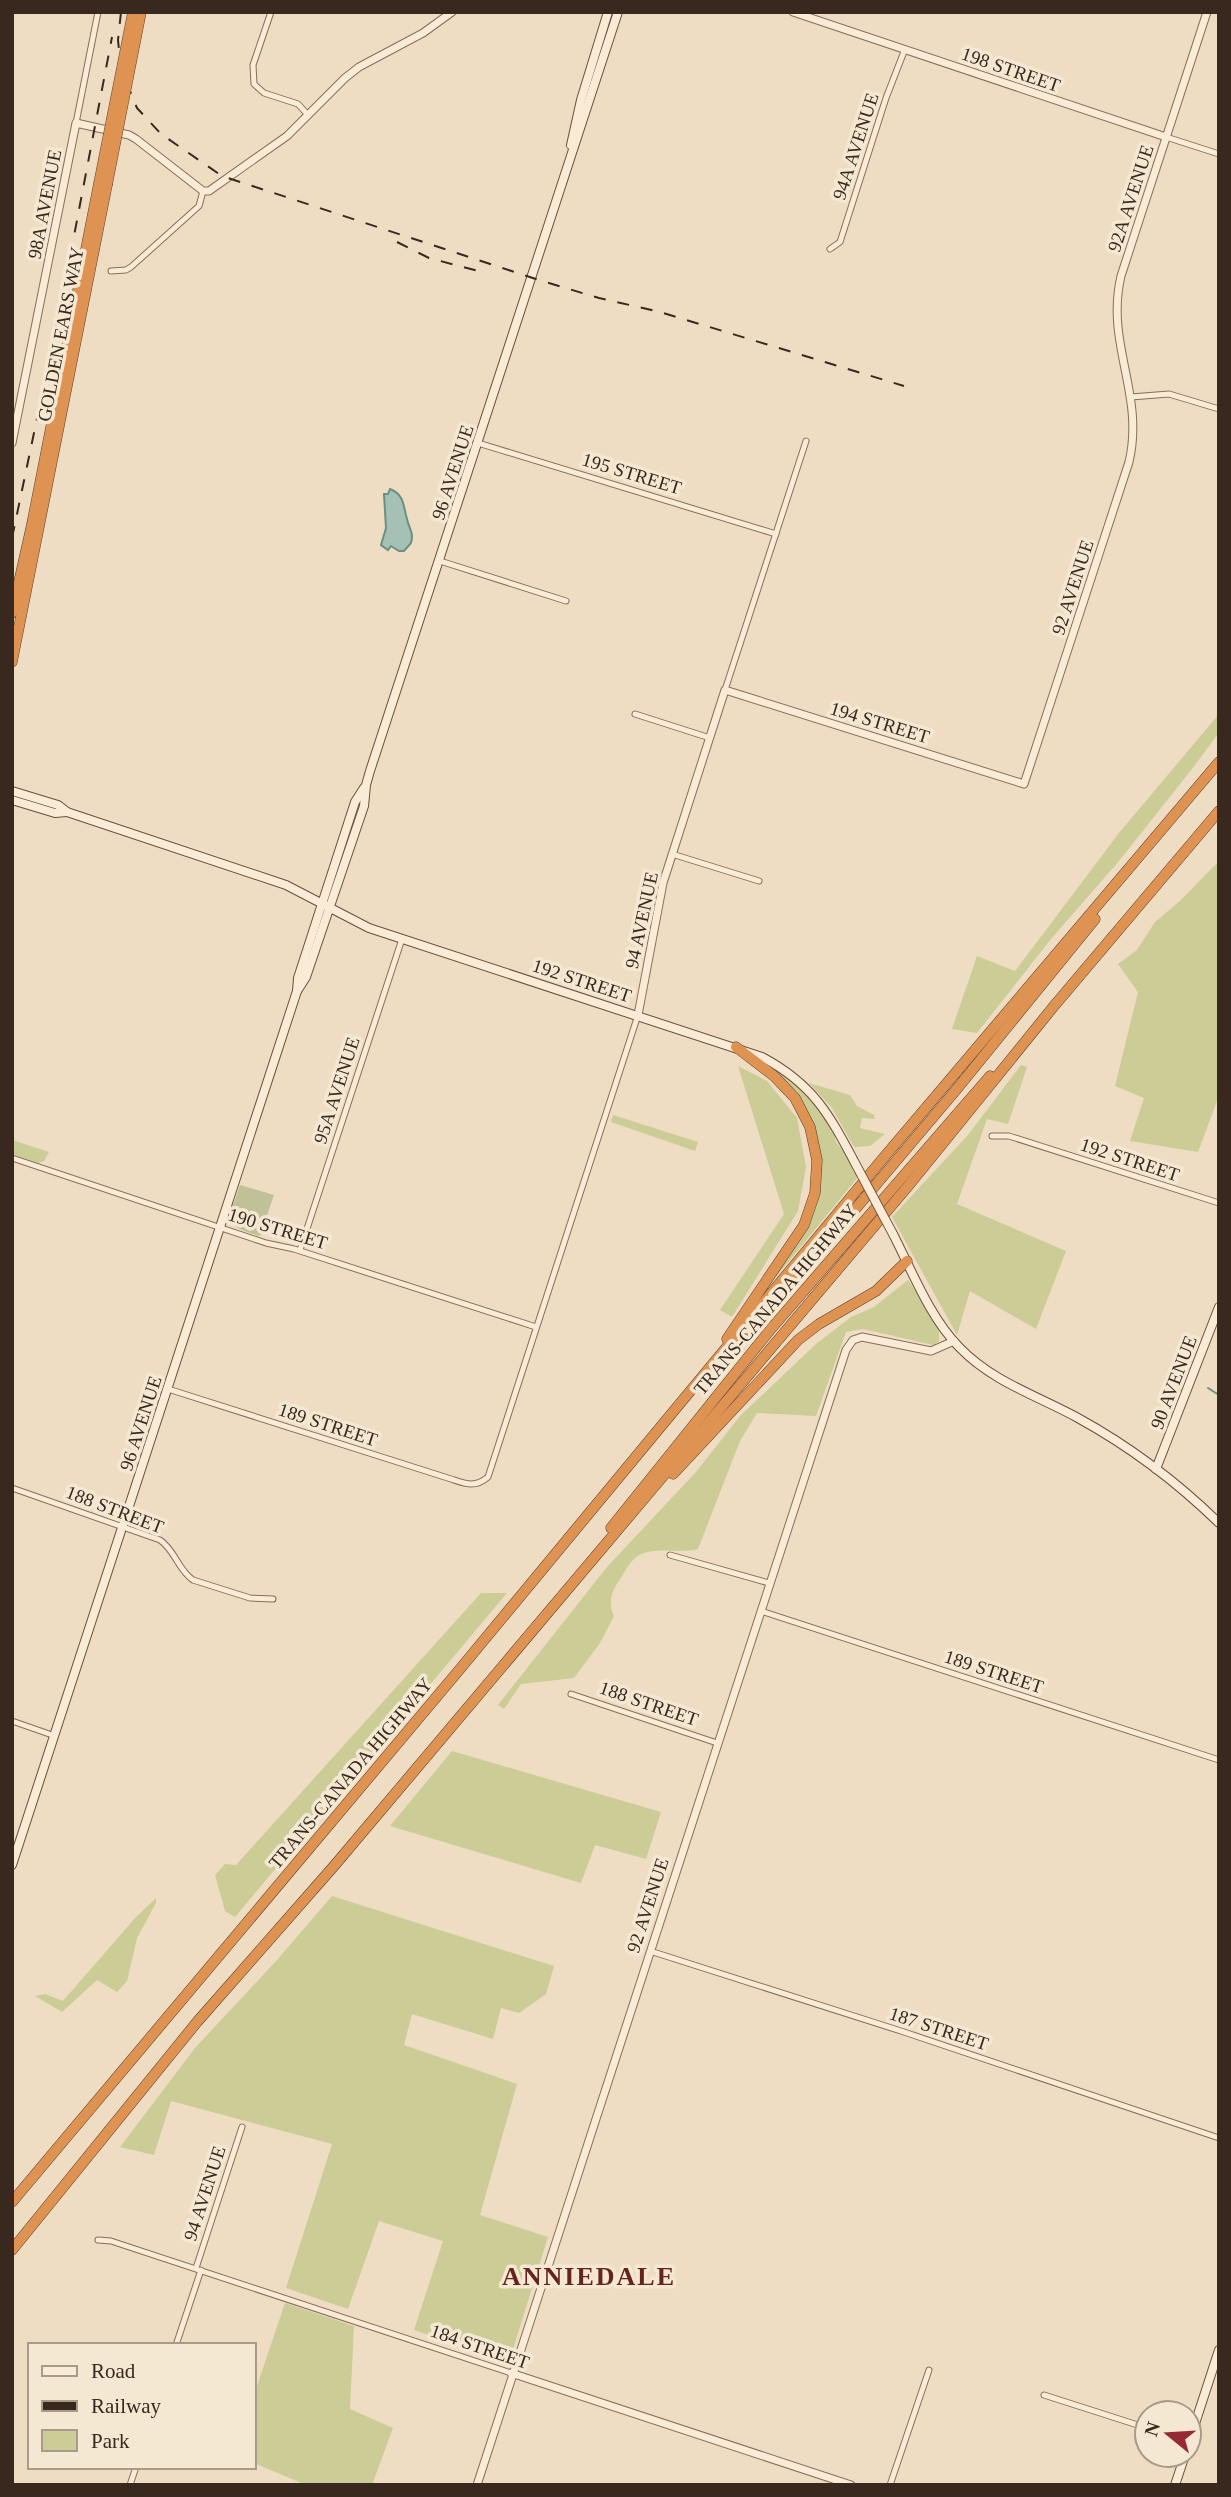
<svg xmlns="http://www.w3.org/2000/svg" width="1231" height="2497" font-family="Georgia,serif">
<rect width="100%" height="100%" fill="#eeddc3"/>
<g fill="#cbcc96">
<polygon points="1219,714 1218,734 1192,769 1119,861 1051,939 977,1033 952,1029 977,956 1015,971 1119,833"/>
<polygon points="1219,861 1219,1101 1217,1101 1198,1152 1130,1141 1144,1098 1115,1086 1138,992 1118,964 1137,950 1155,922 1181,900"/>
<polygon points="1021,1065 1027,1067 1008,1124 987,1119 957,1204 1066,1251 1036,1329 970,1291 957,1335 892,1217 968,1135"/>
<polygon points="738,1066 767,1081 797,1118 806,1167 798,1211 732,1317 720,1310 784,1214"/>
<polygon points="782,1074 809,1095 833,1127 836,1142 851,1161 858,1177 776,1277 774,1276 807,1226 819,1153 780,1078"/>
<polygon points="809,1083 850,1095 857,1106 874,1115 875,1119 862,1118 860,1128 885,1134 870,1146 854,1147 832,1108"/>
<polygon points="613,1115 698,1142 695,1151 611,1122"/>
<polygon points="12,1140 49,1152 44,1161 38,1163 12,1154"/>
<path d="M908,1280L939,1326V1341L933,1345L863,1329L846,1332L816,1416L757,1413L740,1441L698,1549C679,1554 657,1546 639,1555C631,1559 624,1573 619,1581C611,1591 608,1604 614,1616L600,1643L574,1678L521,1684L504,1709L498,1705L607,1567L696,1472L740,1416L816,1344L851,1317L874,1307Z"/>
<polygon points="481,1593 507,1593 235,1917 225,1911 215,1875 225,1864 236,1865"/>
<polygon points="452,1751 661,1812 646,1859 595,1845 581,1883 390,1826"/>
<polygon points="332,1896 554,1966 546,1994 519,2013 501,2008 493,2039 412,2014 404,2045 517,2084 480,2215 548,2237 509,2362 414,2330 443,2241 379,2221 348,2309 286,2288 332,2144 171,2101 154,2155 120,2147 195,2048 277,1960"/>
<polygon points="156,1898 156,1903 137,1938 127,1981 117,1992 97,1980 62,2012 35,1996 45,1994 63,2001 136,1917"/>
<polygon points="285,2303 354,2326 350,2409 393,2428 372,2485 306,2485 254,2463 254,2395"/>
</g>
<path fill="#c0c196" d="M240,1185L274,1195L260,1236C219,1224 229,1220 240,1185Z"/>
<path fill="#a5c1b6" stroke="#6c8f83" stroke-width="2" d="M390,489C405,495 403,506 407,519C409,529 414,532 411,543L404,551H399L391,546L388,550L381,545L386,528L384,494H388Z"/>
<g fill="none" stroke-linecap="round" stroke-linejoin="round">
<polyline stroke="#6c8f83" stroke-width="2" points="1208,1388 1219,1395"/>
<g stroke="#886e5a" stroke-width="7">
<g id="minor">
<polyline points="271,12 253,65 254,84 264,93 298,104 308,115"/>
<polyline points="76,123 98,12"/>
<polyline points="1166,137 1219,154"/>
<polyline points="830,249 840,242 886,98 905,49"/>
<polyline points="111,271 126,270 131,267 199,206 203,191"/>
<polyline points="1131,397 1169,394 1219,409"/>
<polyline points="478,443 776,534"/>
<polyline points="440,561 566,601"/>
<polyline points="725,690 806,441"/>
<polyline points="635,714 710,738"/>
<polyline points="672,854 759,881"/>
<polyline points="992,1136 1009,1136 1219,1203"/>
<polyline points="12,1158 266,1243 294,1249 536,1327"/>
<polyline points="300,1250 402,939"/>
<path d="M168,1389L451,1479C466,1484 475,1488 488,1477L638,1015"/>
<path d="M12,1488L160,1540C175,1550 178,1570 193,1580L250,1598L273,1599"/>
<polyline points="670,1555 769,1583"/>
<polyline points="761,1611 1219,1760"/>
<polyline points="571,1694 717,1743"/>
<polyline points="12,1721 55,1736"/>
<polyline points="650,1951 904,2032 1219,2138"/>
<polyline points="98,2240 111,2241 511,2373"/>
<polyline points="196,2268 242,2127"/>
<polyline points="176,2345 201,2270"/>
<polyline points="1044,2395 1147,2428"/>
<polyline points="130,2485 136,2467"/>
<polyline points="890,2485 929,2370"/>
</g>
</g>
<g stroke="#886e5a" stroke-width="9">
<g id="tertiary">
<polyline points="793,12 1166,137"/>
<polyline points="12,443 76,123 129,135 136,139 203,191 209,191 287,136 345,78 359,67 423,33 452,12"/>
<path d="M638,1015L663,883L725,690L1024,784L1129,462C1145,394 1105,344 1121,276L1207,12"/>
<polyline points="511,2373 851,2485"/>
<polyline points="477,2485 846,1350 853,1340 862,1337 931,1351 954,1341"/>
</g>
</g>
<g stroke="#6a4f3d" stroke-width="10">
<g id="secondary">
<polyline points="571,145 581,100 608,12"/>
<path d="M12,791L58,805L67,812L286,885L369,928L762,1057C813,1084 829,1114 855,1163"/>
<polyline points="12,800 55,813 67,812"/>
<polyline points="297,991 298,978 355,802 364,788"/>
<path d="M893,1234C912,1271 930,1318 960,1348C993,1382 1038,1396 1078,1418C1129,1446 1177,1482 1219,1523"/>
<polyline points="1156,1469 1219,1307"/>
<polyline points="12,1865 297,991 306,977 364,806 366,785 370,771 618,12"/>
<polyline points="1189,2442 1219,2350"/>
<polyline points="1175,2485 1185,2455"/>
</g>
</g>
<g stroke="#563d2e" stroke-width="11">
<g id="motorway">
<polyline points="12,613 32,524 99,183"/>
<polyline points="12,662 107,185"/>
<polyline points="748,1330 830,1239 956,1090 1095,919"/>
<polyline points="727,1339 804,1225 815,1193 817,1160 810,1127 795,1098 774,1076 736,1047"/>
<polyline points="673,1474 798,1340 819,1324 876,1291 907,1261"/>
<polyline points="611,1528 770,1330 990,1076"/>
<polyline points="12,2202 460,1669 880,1162 1219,762"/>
<polyline points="12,2250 197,2022 334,1866 648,1494 909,1185 1054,1006 1219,811"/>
</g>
</g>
<use href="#minor" stroke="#f9ebd6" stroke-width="5"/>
<use href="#tertiary" stroke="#f9ebd6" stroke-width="7"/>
<use href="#secondary" stroke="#f9ebd6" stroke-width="8"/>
<use href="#motorway" stroke="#de9353" stroke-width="10"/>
<g stroke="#38281e" stroke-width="2" stroke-dasharray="12 12" stroke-linecap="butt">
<polyline points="121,12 118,40 121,69 137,108 161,134 222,176 542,281 599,298 660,312 904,386"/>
<polyline points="397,242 429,258 486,273"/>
<polyline points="12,538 61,304 112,37"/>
</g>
<g stroke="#6a4f3d" stroke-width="10" stroke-linecap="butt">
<polyline id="secondary-bridge" points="855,1163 893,1234"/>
</g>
<g stroke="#563d2e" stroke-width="11" stroke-linecap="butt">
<g id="motorway-bridge">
<polyline points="99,183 133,12"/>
<polyline points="107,185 141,12"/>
</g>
</g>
<use href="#secondary-bridge" stroke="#f9ebd6" stroke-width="8"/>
<use href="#motorway-bridge" stroke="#de9353" stroke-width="10"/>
</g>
<g text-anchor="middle" stroke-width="7" stroke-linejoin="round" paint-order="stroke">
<g font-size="19" fill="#38281e" stroke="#f5e8d2">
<text transform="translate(1011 69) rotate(19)" y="7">198 STREET</text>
<text transform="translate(855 146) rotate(-72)" y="7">94A AVENUE</text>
<text transform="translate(1130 198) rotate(-72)" y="7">92A AVENUE</text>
<text transform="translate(44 204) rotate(-79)" y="7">98A AVENUE</text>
<text transform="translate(60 334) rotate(-79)" y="7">GOLDEN EARS WAY</text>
<text transform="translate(452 472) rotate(-72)" y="7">96 AVENUE</text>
<text transform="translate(632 473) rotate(17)" y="7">195 STREET</text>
<text transform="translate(1072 587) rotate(-72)" y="7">92 AVENUE</text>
<text transform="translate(880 722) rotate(17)" y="7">194 STREET</text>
<text transform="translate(641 920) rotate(-78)" y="7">94 AVENUE</text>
<text transform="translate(582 980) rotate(18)" y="7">192 STREET</text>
<text transform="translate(336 1090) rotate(-72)" y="7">95A AVENUE</text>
<text transform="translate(1130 1159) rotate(18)" y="7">192 STREET</text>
<text transform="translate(278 1228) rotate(17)" y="7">190 STREET</text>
<text transform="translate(775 1299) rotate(-50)" y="7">TRANS-CANADA HIGHWAY</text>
<text transform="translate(1173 1382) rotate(-69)" y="7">90 AVENUE</text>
<text transform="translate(140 1423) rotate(-72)" y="7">96 AVENUE</text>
<text transform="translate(328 1424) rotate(18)" y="7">189 STREET</text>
<text transform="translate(115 1509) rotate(21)" y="7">188 STREET</text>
<text transform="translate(994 1671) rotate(18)" y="7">189 STREET</text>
<text transform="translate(649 1703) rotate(19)" y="7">188 STREET</text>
<text transform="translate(350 1773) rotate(-50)" y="7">TRANS-CANADA HIGHWAY</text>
<text transform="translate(647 1905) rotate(-72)" y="7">92 AVENUE</text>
<text transform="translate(939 2028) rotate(18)" y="7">187 STREET</text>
<text transform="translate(204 2193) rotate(-72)" y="7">94 AVENUE</text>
<text transform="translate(480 2346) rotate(19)" y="7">184 STREET</text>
</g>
<g font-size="26" font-weight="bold" letter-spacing="2" fill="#65251d" stroke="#f5e8d2">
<text x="589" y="2285">ANNIEDALE</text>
</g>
</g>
<rect width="1231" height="2497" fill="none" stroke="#38281e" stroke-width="28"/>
<rect x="28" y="2343" width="228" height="126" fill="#f5e8d2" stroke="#a99b8a" stroke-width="2"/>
<rect x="42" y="2366" width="35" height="10" fill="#f9ebd6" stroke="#a99b8a" stroke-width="2"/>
<text x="91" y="2378" font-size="21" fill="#38281e">Road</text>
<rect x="42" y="2401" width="35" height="10" fill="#38281e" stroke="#a99b8a" stroke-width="2"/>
<text x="91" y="2413" font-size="21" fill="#38281e">Railway</text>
<rect x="42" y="2430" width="35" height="21" fill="#cbcc96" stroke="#a99b8a" stroke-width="2"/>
<text x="91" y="2448" font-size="21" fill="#38281e">Park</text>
<g transform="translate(1168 2434) rotate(288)"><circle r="33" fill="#f5e8d2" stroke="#a99b8a" stroke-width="2"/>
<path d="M0-5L12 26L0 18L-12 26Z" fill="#972935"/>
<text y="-10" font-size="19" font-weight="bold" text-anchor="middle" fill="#38281e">N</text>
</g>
</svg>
